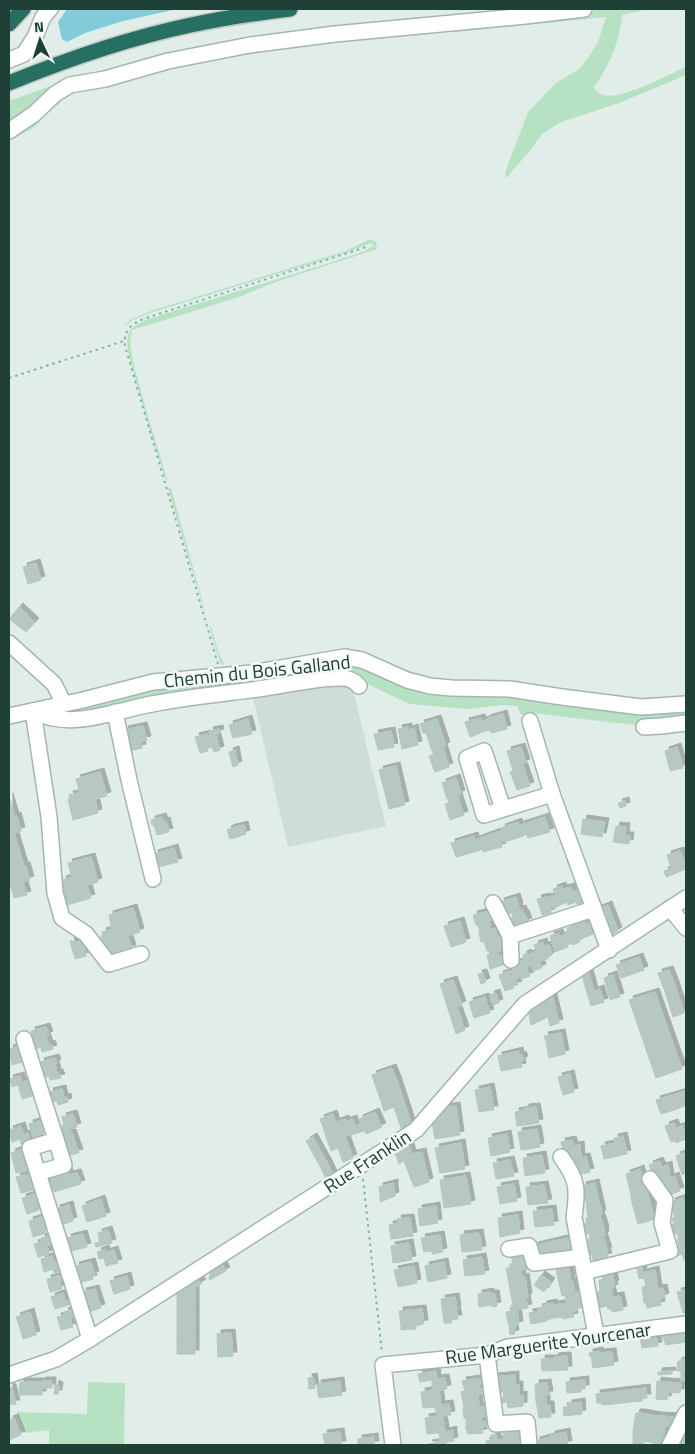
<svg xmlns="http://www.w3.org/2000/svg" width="695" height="1454" font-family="'Titillium Web',sans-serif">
<defs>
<filter id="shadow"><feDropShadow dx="4" dy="-4" stdDeviation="0" flood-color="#0004"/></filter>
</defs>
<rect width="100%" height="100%" fill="#e1ede8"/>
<polygon fill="#cfddd7" points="342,680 352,686 386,826 288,847 252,693"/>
<g fill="#b7e1c3">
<path d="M602,9H649L622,15C620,42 609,65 594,88C597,91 599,94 603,95C619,101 670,74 686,67V75L619,103L561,122L542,134L528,153L506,178L505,176L507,167L528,112L556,83L579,69L588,58L598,42L606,17L454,32V28L585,12Z"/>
<polygon points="48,87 56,88 62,95 61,102 44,116 35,127 9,141 9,101"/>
<path d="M370,239L376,242L377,249L276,282L236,298L132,330L130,343L134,366L147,413L167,479L166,480C155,449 146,416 137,384C133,370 125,349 128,335C131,326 140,323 148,319L323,265L365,251L374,245L371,243L345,253L153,312L133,320L124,327L130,320L151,311L346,251Z"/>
<polygon points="168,488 171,488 207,618 202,603"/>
<polygon points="209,626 211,627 219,654 224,664 223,665 220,662"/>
<polygon points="349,661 393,680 686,707 686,720 638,725 608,722 534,713 521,715 517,706 502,705 468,709 409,704 353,677 66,716 58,710 143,688"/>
<polygon points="88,1382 125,1383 124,1445 49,1445 49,1430 25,1433 17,1412 87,1414"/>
</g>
<polygon fill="#82cbd9" points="67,9 177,9 123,21 85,33 67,42 62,39 58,22"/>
<g fill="#b6c8c1" stroke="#b2c8bf" filter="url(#shadow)">
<polygon points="36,563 41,580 28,584 23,567"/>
<polygon points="19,607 35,622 26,632 9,619"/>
<polygon points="503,714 507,729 491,733 486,719"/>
<polygon points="481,718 485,731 470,737 465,722"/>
<polygon points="248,719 252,734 233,738 229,725"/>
<polygon points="437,719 446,746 432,751 426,733 423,733 420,724"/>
<polygon points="487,720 490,730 485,731 482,721"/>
<polygon points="143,726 147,740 141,741 142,748 129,751 124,730"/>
<polygon points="408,727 408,730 414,728 418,745 402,749 398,729"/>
<polygon points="219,729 220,733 216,734 220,750 214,752 212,747 207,748 208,751 200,753 195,737 207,734 207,736 210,735 209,731"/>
<polygon points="391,731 394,747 378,750 374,734"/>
<polygon points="443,747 444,751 434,754 433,751"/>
<polygon points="521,747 526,763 512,767 507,751"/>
<polygon points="677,747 683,768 670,771 665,751"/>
<polygon points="235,750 238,765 233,767 229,752"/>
<polygon points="444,751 449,767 435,772 429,756"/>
<polygon points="522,764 524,768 513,771 512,767"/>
<polygon points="396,766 405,805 389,809 379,770"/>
<polygon points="524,768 530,786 517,790 510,772"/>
<polygon points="100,772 107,796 95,799 98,813 73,820 68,799 70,799 69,795 80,793 76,779"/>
<polygon points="456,778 461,794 447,799 442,783"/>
<polygon points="458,795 459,800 449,803 448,799"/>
<polygon points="9,797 15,817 17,816 21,831 14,833 24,866 26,866 30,880 23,882 27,895 14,898 9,880"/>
<polygon points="459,800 464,815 450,820 445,804"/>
<polygon points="625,801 626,806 620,808 618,803"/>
<polygon points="162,817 164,822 166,821 169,832 157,835 154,825 152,825 151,820"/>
<polygon points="545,817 550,832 528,838 523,824"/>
<polygon points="583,819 605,822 602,837 581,834"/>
<polygon points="518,822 523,836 505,842 501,828"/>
<polygon points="523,824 527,834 523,836 520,825"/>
<polygon points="244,825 246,834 234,838 232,828"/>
<polygon points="616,826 626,827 625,836 630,836 629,844 613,842"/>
<polygon points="232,828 234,838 230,839 227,830"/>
<polygon points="502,831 505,841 500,842 497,832"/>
<polygon points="497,832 502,847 483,852 478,839"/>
<polygon points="474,836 478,851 456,857 451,843"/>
<polygon points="478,839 482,849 478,851 475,840"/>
<polygon points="174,848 178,862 158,867 154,854"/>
<polygon points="680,851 686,865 686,869 666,877 664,871 671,869 667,855"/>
<polygon points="91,857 98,882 87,885 91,898 67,905 61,885 63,885 62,880 72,877 68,863"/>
<polygon points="562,886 567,902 554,908 550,897 555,895 553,889"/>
<polygon points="571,887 573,892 578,890 582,903 577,904 576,902 568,905 563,889"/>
<polygon points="516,897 519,906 518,906 519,910 508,914 507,910 503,911 500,902"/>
<polygon points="546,897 546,898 550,897 554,907 550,909 551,913 542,915 537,899"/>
<polygon points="608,905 618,931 608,937 598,909"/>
<polygon points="133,908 140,932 128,936 132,949 107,956 101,936 103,935 102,932 112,929 109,915"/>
<polygon points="522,909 524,914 525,914 528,922 512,927 509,919 513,917 512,913"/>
<polygon points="489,911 492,920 489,921 490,925 479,929 478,925 476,925 473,915"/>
<polygon points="584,920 585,924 589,923 593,934 580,939 575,923"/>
<polygon points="460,921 466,942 451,947 444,926"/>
<polygon points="490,925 491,930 495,928 498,937 481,942 479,933 480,933 479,929"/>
<polygon points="576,925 580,942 572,945 571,943 567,944 564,934 568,932 567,928"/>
<polygon points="559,933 560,937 564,935 568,947 555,952 550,936"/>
<polygon points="501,936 504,945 500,947 501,951 490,954 489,951 487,951 484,941"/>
<polygon points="83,938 86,956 75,959 70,941 78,942"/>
<polygon points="543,942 544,946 549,945 552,955 548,957 548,959 540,961 534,945"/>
<polygon points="536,951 542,968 533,971 531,965 526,967 523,955 527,953 528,955"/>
<polygon points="498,952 499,957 503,955 506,964 490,969 487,955"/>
<polygon points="639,957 644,970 621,978 616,965"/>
<polygon points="524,960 530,976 521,979 520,977 516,979 512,968 517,967 516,963"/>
<polygon points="513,970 514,972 509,974 510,976 514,975 518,985 513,986 514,988 505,991 499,975"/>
<polygon points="588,970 590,977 583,979 582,974"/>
<polygon points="669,970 675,985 664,989 658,973"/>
<polygon points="483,973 486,982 481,984 478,974"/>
<polygon points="613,975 620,997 610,1000 604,978"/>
<polygon points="590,977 594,991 600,989 604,1002 591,1006 583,979"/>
<polygon points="453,980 462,1005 457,1007 465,1030 456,1034 440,984"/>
<polygon points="675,985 684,1013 673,1017 664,989"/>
<polygon points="655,992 682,1069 656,1078 629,1000"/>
<polygon points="496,993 499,1003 493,1005 490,995"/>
<polygon points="552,994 559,1023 550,1026 544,1001"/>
<polygon points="485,997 490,1013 474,1018 469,1002"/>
<polygon points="544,1001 547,1017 544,1019 540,1003"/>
<polygon points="540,1003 544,1019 531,1025 529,1013"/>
<polygon points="46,1027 49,1035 46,1036 49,1045 51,1044 53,1049 42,1052 41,1047 36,1049 31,1031"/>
<polygon points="561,1033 562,1038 546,1041 544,1036"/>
<polygon points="562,1038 565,1054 549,1058 546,1041"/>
<polygon points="20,1046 25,1061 12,1065 9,1049"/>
<polygon points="519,1051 520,1056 522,1055 524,1060 521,1061 522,1067 501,1071 498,1056"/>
<polygon points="55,1058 57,1063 55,1064 57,1073 59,1073 61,1078 50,1080 49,1076 44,1077 40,1062"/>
<polygon points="392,1068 397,1080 376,1087 372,1075"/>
<polygon points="570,1074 574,1092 563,1095 558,1077"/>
<polygon points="20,1076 22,1082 30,1080 35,1095 22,1099 18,1085 12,1087 9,1079"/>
<polygon points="397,1080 411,1123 402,1131 392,1101 382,1104 376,1087"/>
<polygon points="490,1087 492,1098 489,1099 491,1110 479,1112 475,1090"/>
<polygon points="62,1089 64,1098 67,1097 68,1102 58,1105 57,1101 52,1102 49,1092"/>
<polygon points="686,1091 686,1105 677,1109 673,1095"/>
<polygon points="673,1095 677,1109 661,1114 656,1100"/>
<polygon points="492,1098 494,1110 491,1110 489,1099"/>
<polygon points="392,1101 394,1107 384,1111 382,1104"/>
<polygon points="456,1106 460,1135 435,1139 432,1122 442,1108"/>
<polygon points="536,1107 539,1123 517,1126 515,1112 525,1110 525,1108"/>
<polygon points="375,1112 382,1127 366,1134 359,1119"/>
<polygon points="73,1114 77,1127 61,1131 59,1126 64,1125 62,1117"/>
<polygon points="333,1114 336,1123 323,1127 320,1119"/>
<polygon points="345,1119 349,1129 326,1137 323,1127"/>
<polygon points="353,1119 355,1125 361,1124 364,1131 351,1135 347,1121"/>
<polygon points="42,1120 45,1132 38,1135 39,1139 34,1140 29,1124"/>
<polygon points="674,1123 676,1128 683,1126 686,1139 676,1143 675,1141 671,1142 665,1126"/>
<polygon points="21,1126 24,1135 28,1133 30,1142 21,1144 20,1139 12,1142 9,1130"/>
<polygon points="69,1129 71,1134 62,1136 61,1131"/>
<polygon points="349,1129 350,1134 345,1136 353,1158 343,1162 338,1148 331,1151 326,1137"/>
<polygon points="537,1129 540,1147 521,1150 518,1132"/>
<polygon points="72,1133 79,1153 66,1156 61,1136"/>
<polygon points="507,1134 510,1152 491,1156 488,1138"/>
<polygon points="623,1136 627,1154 604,1159 601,1146 615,1143 614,1138"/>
<polygon points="313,1137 328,1164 321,1168 306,1141"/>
<polygon points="572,1140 574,1146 568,1147 567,1141"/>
<polygon points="567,1141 568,1147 580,1145 581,1158 586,1157 590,1172 578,1175 575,1170 573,1160 571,1160 569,1153 564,1154 561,1142"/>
<polygon points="461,1143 465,1169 440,1173 435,1148"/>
<polygon points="409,1144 412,1154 422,1152 429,1182 414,1187 404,1161 399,1164 395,1153"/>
<polygon points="22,1149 28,1170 16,1173 11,1153"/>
<polygon points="684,1153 686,1158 686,1173 682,1175 676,1156"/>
<polygon points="542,1155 545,1173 525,1176 523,1158"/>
<polygon points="510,1160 514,1176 496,1179 493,1163"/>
<polygon points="659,1161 662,1167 656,1169 654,1163"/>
<polygon points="654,1163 656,1169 668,1165 670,1178 675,1176 680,1191 669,1195 666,1191 662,1181 660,1182 658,1174 653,1176 649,1165"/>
<polygon points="328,1164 333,1175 326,1179 321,1168"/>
<polygon points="640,1169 655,1219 638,1224 631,1199 642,1196 635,1171"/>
<polygon points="68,1171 69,1175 77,1173 81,1184 64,1189 62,1181 65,1180 63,1172"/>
<polygon points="635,1171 642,1196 632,1199 626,1174"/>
<polygon points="63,1172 65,1180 62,1181 59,1173"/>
<polygon points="59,1173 62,1181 58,1182 55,1174"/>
<polygon points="29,1174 34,1190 21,1193 16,1177"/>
<polygon points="55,1174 58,1182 62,1181 64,1189 47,1194 44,1182 52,1180 51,1176"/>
<polygon points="466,1176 471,1204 444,1208 440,1180"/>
<polygon points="394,1183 394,1190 380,1194 379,1187"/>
<polygon points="595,1183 602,1214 588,1217 586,1206 587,1206 582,1186"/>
<polygon points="514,1184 517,1201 500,1204 497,1187"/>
<polygon points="544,1185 548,1203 528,1205 526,1187"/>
<polygon points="394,1190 395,1196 380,1202 380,1194"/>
<polygon points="35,1194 39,1210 27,1214 22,1198"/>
<polygon points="683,1198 686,1208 686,1259 684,1260 682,1254 677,1256 674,1247 679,1245 677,1239 679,1239 677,1233 672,1235 669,1226 674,1224 672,1218 675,1218 671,1207 673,1207 671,1202"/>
<polygon points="101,1199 106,1216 87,1222 82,1206"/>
<polygon points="69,1205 73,1221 61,1225 56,1209"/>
<polygon points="436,1206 438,1223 420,1226 418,1209"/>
<polygon points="552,1209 554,1225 535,1227 533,1211"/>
<polygon points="518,1215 520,1233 500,1237 498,1218"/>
<polygon points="600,1215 605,1230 604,1230 605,1235 603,1236 608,1251 606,1251 608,1257 593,1260 592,1254 586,1256 584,1246 589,1245 588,1239 590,1239 589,1233 584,1234 582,1225 587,1223 586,1218"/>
<polygon points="42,1217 46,1233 33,1237 29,1221"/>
<polygon points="410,1218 413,1236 391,1239 389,1225 398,1224 397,1219"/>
<polygon points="108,1230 112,1243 96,1247 95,1243 100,1242 98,1233"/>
<polygon points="479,1233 482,1250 462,1252 460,1235"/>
<polygon points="83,1234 87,1247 71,1251 67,1238"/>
<polygon points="440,1235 443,1252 432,1254 432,1251 424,1252 421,1238"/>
<polygon points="49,1236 50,1240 42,1242 41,1238"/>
<polygon points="568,1238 571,1250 537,1258 534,1246"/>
<polygon points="50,1240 52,1244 47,1246 49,1254 38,1257 34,1244"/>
<polygon points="409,1243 412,1260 393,1263 391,1246"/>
<polygon points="105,1249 106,1252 98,1255 97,1252"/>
<polygon points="114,1250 118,1263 106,1266 104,1258 99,1259 98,1255"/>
<polygon points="527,1254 529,1269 521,1270 522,1278 525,1277 528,1297 526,1298 528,1308 517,1310 519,1325 509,1327 506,1312 512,1311 511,1305 513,1305 506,1268 510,1268 510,1264 513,1264 511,1256"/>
<polygon points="52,1256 53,1262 58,1261 60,1267 44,1272 41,1259"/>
<polygon points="482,1257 485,1274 465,1276 463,1260"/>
<polygon points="91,1262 95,1275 78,1279 75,1266"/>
<polygon points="444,1262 447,1278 428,1282 425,1266"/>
<polygon points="568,1262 571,1282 573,1282 575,1293 580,1291 584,1307 576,1309 576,1311 573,1312 574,1317 563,1319 562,1317 557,1318 557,1317 547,1320 547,1321 531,1324 529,1313 539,1311 538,1308 543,1307 543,1305 553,1303 554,1305 567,1303 565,1295 562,1296 555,1265"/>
<polygon points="222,1264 226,1271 210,1280 209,1278 211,1272"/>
<polygon points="414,1266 417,1283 398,1287 394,1270"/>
<polygon points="60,1267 61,1271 54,1273 53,1270"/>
<polygon points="642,1268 643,1273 655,1270 658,1289 663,1288 665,1297 660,1299 661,1305 647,1308 646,1303 644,1303 642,1287 646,1286 644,1278 639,1279 637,1269"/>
<polygon points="612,1273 615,1284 613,1285 614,1288 611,1289 613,1297 620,1296 623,1310 612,1312 611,1308 608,1309 607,1306 599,1308 596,1293 600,1291 599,1280 603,1280 602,1275"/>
<polygon points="62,1275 64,1280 59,1281 62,1289 50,1292 47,1279"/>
<polygon points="541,1275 551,1282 544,1292 534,1285"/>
<polygon points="92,1276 93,1279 79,1283 78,1279"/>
<polygon points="127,1276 130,1289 114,1294 110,1281"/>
<polygon points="199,1280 202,1283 195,1287 195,1282"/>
<polygon points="195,1282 195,1295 177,1296 177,1294"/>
<polygon points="95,1289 96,1292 83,1296 82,1292"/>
<polygon points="684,1291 686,1300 680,1302 677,1292"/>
<polygon points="96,1292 101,1308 88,1312 83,1296"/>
<polygon points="490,1292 490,1294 495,1294 497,1306 492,1307 492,1305 479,1307 478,1294"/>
<polygon points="63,1293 65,1302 70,1300 71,1304 55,1309 51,1297"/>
<polygon points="195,1295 195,1312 177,1312 177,1296"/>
<polygon points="455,1297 457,1309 456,1309 458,1319 452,1319 451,1323 444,1323 441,1299"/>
<polygon points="686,1300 686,1312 683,1313 680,1302"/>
<polygon points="72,1309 73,1313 65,1315 64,1312"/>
<polygon points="422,1309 424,1324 401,1326 399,1311"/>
<polygon points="30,1312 36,1335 26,1338 22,1328 20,1328 16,1317"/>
<rect x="177" y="1312" width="18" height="25"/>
<polygon points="73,1313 75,1317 70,1318 73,1327 61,1330 57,1317"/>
<polygon points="416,1325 416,1329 401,1330 401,1326"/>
<polygon points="514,1327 515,1334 510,1335 509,1328"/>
<polygon points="20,1328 22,1328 26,1338 23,1339"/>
<polygon points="686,1332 686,1342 666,1345 662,1335 671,1333 672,1338 678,1337 678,1333"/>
<polygon points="231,1333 233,1356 218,1357 217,1334"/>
<polygon points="671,1333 678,1333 678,1337 672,1338"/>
<polygon points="656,1335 658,1346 642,1348 640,1337"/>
<rect x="177" y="1337" width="18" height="17"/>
<polygon points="599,1351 599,1353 612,1352 614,1365 593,1368 591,1356 589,1356 589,1353"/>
<polygon points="686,1355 686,1370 677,1371 678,1361 683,1361 683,1358 686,1359"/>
<polygon points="567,1356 568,1370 542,1371 541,1359 555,1359 554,1357"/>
<polygon points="686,1370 686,1381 681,1381 681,1371"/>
<polygon points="436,1371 437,1379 445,1378 446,1383 432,1385 432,1380 420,1382 418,1374"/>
<polygon points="672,1371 672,1374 658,1375 658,1372"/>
<polygon points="515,1375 515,1385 519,1385 519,1396 523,1395 523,1406 508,1408 507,1402 502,1403 501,1398 504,1397 503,1392 498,1393 497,1388 500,1387 500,1382 494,1382 494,1377"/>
<polygon points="313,1377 315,1388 309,1389 308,1378"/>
<polygon points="484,1378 484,1384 479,1384 480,1389 483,1389 483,1394 478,1395 479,1407 485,1406 486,1416 481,1417 481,1422 486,1421 487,1426 482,1427 483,1433 468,1434 467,1430 466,1430 466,1418 464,1418 463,1408 464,1408 461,1392 465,1391 462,1381"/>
<polygon points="585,1380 585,1389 581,1389 581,1392 567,1393 566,1382"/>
<polygon points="42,1381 52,1381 52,1388 42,1388 42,1395 19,1395 20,1382 42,1382"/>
<polygon points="340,1381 341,1391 318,1394 317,1384"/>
<polygon points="657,1381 665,1382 665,1392 668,1392 667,1400 656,1399"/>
<polygon points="665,1382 681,1383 680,1393 665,1392"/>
<polygon points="446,1383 447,1389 439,1390 440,1398 422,1400 421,1392 433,1390 432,1385"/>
<polygon points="547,1383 549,1395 545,1395 546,1400 536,1401 535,1384"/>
<polygon points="55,1384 59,1386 58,1394 54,1394"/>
<polygon points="9,1387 12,1388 16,1404 9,1404"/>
<polygon points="646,1388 647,1398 642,1398 642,1401 630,1402 629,1390"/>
<polygon points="629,1390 630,1402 614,1404 613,1392"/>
<polygon points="341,1391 342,1395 319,1398 318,1394"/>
<polygon points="613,1392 614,1404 602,1405 602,1403 597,1403 596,1394"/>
<polygon points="440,1398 441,1405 449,1404 450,1410 436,1411 435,1407 423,1408 422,1400"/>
<polygon points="546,1400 546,1405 550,1405 551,1417 539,1418 536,1401"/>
<polygon points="581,1402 582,1414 564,1416 563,1407 568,1407 568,1404"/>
<polygon points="450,1410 451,1415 442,1416 444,1424 426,1426 425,1418 437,1416 436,1411"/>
<polygon points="636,1413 641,1413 657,1416 654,1432 645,1430 633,1431"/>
<polygon points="657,1416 677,1417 671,1427 655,1424"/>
<polygon points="14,1418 21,1435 9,1440 9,1420"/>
<polygon points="444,1424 445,1432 453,1430 453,1436 440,1438 439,1433 427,1434 426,1426"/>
<polygon points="655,1424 665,1426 664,1435 653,1433"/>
<polygon points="519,1429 521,1444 486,1445 486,1441 492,1440 491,1435 496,1434 497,1440 504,1439 503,1431"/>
<polygon points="645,1430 664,1435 662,1445 644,1441 644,1445 633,1445 633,1431"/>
<polygon points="340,1432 342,1445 325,1445 323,1434"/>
<polygon points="566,1432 568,1445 536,1445 536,1441 551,1437 551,1435"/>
<polygon points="684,1432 686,1433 686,1445 679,1443"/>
<polygon points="453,1436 454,1441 446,1442 447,1445 429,1445 428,1444 440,1442 440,1438"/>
<polygon points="374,1437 375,1445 358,1445 358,1439"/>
</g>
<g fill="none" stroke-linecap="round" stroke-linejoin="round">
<g stroke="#a3b6af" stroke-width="18">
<g id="minor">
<polyline points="9,60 24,54 35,37 43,17 50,9"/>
<polyline points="9,131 34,114 55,94 70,85 105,79 168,61 250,45 335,34 525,16 584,9"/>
<polyline points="9,643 54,684 64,704"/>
<path d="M33,711C71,731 114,711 152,704C187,697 223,694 258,689C284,686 317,677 342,678C348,678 355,681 359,686"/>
<polyline points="33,711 49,817 55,893 62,918 86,934 109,964 141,954"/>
<polyline points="115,712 129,780 153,879"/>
<polyline points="9,716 83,700 153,682 252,673 344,657 362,660 407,680 430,686 451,688 510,689 562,697 641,707 686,704"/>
<polyline points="530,721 552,794 609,950"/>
<polyline points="644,727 661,726 686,723"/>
<polyline points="503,809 484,751 467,758 484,815 552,794"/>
<polyline points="493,903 510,936 511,960"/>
<polyline points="670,908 686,928"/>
<polyline points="510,936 593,909"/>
<polyline points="24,1039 64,1165 38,1173"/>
<polyline points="56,1140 30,1148 90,1339"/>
<path d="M561,1157C578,1180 578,1190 574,1217L596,1335"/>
<polyline points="509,1249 529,1246 534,1263 582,1257"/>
<polyline points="584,1272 670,1251 662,1223 665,1200 650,1179"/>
<polyline points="487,1355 496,1424 527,1422 529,1443"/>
<polyline points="9,1375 56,1359 90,1339 416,1130 525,1004 686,898"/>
<polyline points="393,1445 383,1365 487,1355 508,1347 686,1324"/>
<polyline points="670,1445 686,1413"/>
</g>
</g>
<g stroke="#c0cac7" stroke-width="18">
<g id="highway">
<polyline points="9,24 23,9"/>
<path d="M9,83C68,59 129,38 191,25C224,18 257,13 290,9"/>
</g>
</g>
<g stroke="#7db5a4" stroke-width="2" stroke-dasharray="2.5 4" stroke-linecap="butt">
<polyline points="9,378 124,341"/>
<path d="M218,664L125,346C123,330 132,323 146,318L366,247"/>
<polyline points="363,1179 382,1353"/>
</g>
<use href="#minor" stroke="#fff" stroke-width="15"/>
<use href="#highway" stroke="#277061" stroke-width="15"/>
</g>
<g text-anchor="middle" stroke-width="5" stroke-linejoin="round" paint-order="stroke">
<g font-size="19" fill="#1f4037" stroke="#f2f9f6">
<text transform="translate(257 671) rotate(-6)" y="7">Chemin du Bois Galland</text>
<text transform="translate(367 1161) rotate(-33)" y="7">Rue Franklin</text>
<text transform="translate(548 1343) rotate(-8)" y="7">Rue Marguerite Yourcenar</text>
</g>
</g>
<rect width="695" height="1454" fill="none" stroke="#1f4037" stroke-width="20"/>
<g transform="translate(40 40) rotate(356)" stroke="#f2f9f6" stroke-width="4" paint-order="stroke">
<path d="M0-4L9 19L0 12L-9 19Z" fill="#1f4037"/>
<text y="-8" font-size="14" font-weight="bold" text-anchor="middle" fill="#1f4037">N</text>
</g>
</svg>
